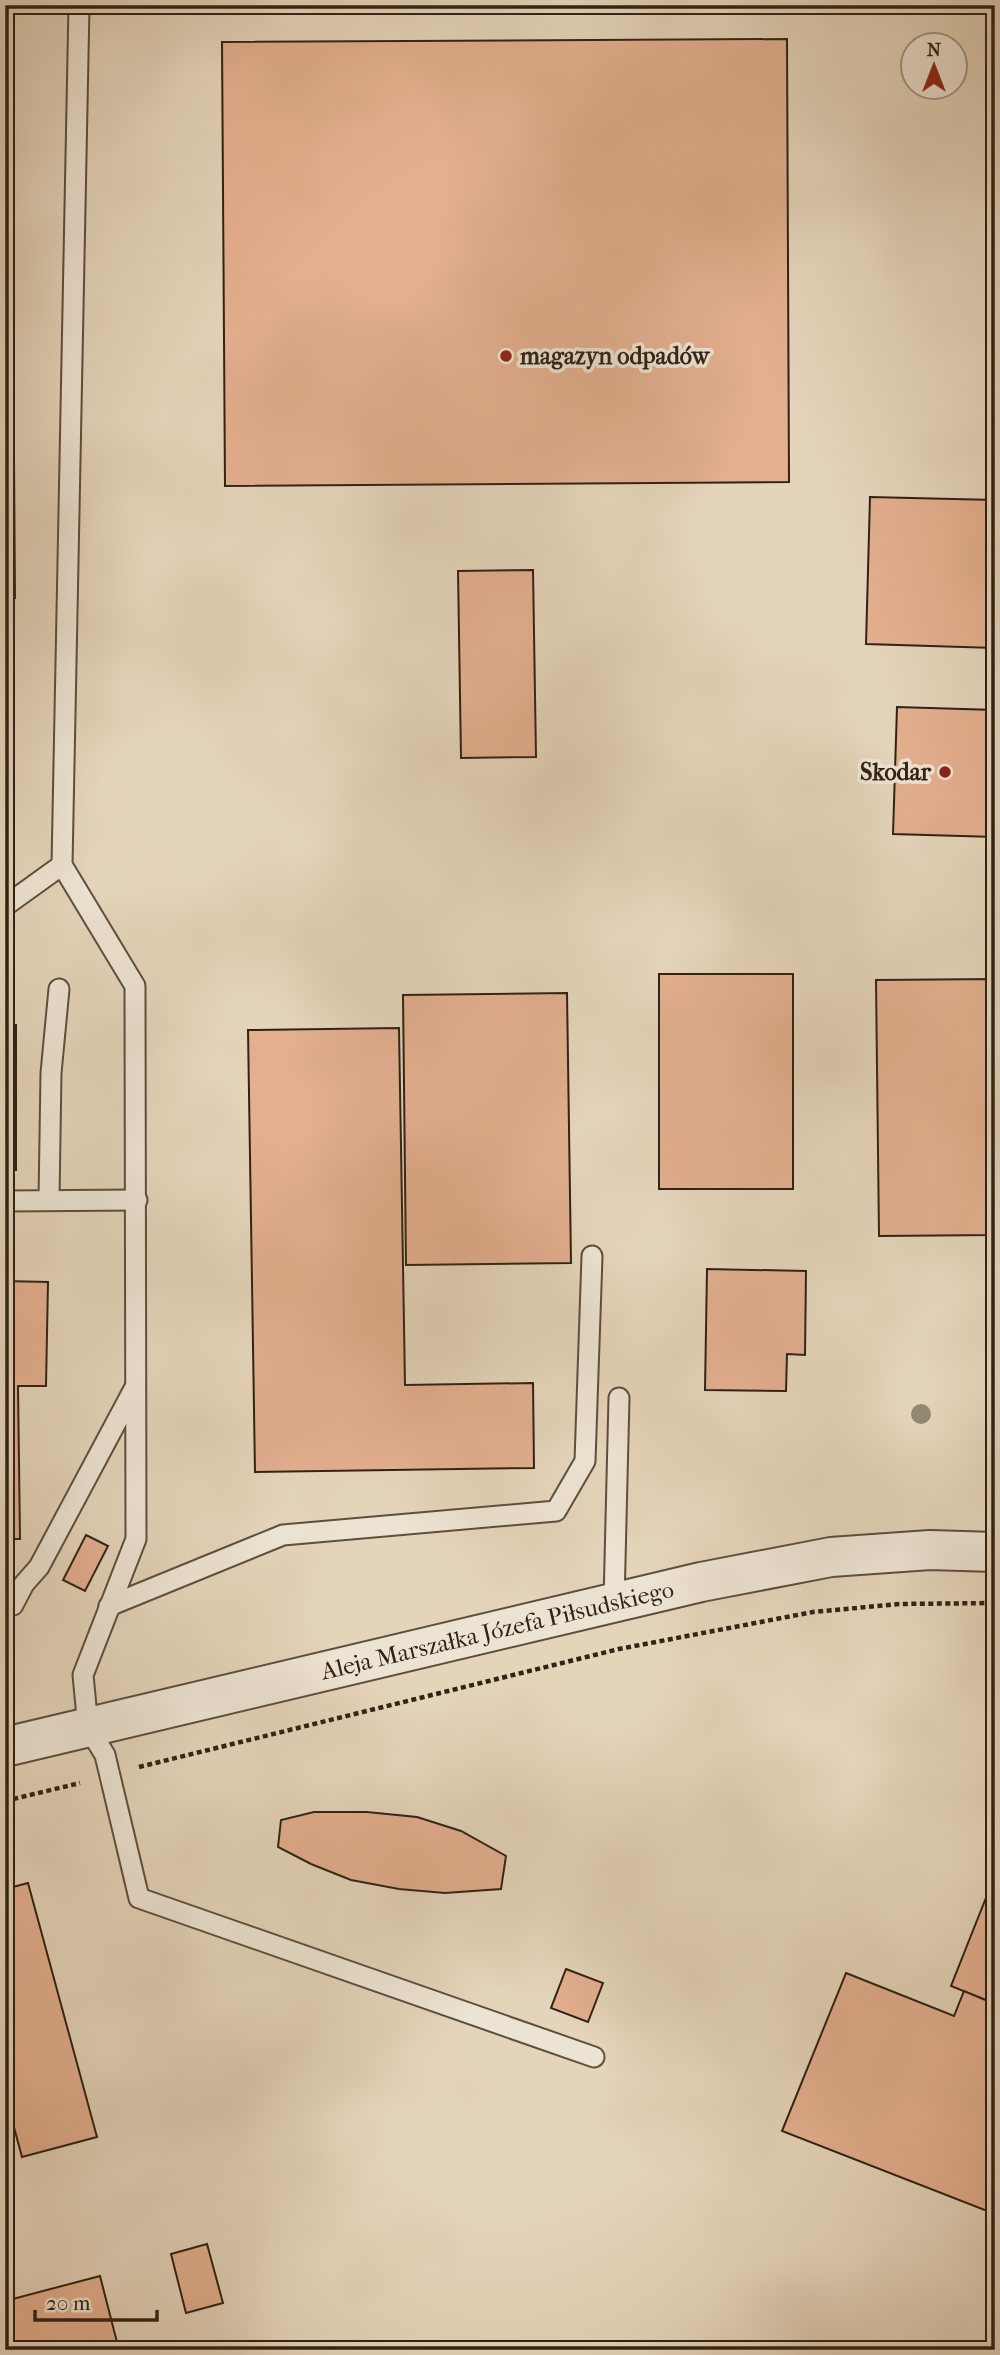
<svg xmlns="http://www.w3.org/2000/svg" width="1000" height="2355" font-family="'IM FELL French Canon',serif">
<rect width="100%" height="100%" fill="#e4d4ba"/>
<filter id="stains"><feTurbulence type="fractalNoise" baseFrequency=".00286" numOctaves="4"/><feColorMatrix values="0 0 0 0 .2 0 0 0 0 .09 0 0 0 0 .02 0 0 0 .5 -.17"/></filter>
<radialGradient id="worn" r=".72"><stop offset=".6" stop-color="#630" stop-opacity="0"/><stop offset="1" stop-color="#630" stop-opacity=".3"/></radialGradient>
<g fill="#e3af8f" stroke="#302215" stroke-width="2">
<polygon points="787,39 789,482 225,486 222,42"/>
<polygon points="5,40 11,40 15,598 5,598"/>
<polygon points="870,497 995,500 995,648 866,644"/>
<polygon points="533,570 536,757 461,758 458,571"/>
<polygon points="897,707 995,710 995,837 893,834"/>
<rect x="659" y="974" width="134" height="215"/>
<polygon points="995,979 995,1235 879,1236 876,980"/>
<polygon points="567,993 571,1263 406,1265 403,995"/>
<rect x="5" y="1025" width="11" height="145"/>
<polygon points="399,1028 405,1385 533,1383 534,1468 255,1472 248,1030"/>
<polygon points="707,1269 806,1271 805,1355 787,1354 786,1391 705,1390"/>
<polygon points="5,1281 48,1282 46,1386 18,1386 20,1539 5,1539"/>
<polygon points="86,1535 108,1546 85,1591 63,1580"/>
<polygon points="314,1812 367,1812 417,1817 461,1831 506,1856 501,1889 445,1893 399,1889 351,1880 311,1864 278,1847 281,1820"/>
<polygon points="995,1875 995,2004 951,1986"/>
<polygon points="28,1883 97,2137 22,2157 5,2094 5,1889"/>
<polygon points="566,1969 603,1983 588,2022 551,2008"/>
<polygon points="846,1973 954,2016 964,1991 995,2004 995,2214 782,2131"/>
<polygon points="207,2244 223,2303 186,2313 171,2254"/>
<polygon points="100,2276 119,2350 5,2350 5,2301"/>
<polygon points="233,2343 235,2350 204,2350 223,2345"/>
</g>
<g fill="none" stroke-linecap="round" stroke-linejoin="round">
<g stroke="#5d4e3e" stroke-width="23">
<g id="service">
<polyline points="79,5 62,865 135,986 136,1539 83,1675 88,1727 105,1755 139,1898 594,2057"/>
<polyline points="5,906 62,865"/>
<polyline points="49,1200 51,1073 59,989"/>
<polyline points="5,1201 137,1200"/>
<polyline points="614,1602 619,1398"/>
<polyline points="5,1605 13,1605 24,1584 39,1567 134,1389"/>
<polyline points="109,1606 283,1535 556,1511 585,1461 592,1256"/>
</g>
</g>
<g stroke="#5d4e3e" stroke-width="42">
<g id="tertiary">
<path id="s1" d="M5,1747L701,1582L831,1557L930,1550L995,1552"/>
</g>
</g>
<g stroke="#302215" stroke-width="4.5" stroke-dasharray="5 3.5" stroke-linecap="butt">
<polyline points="139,1767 619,1649 813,1612 899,1604 995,1603"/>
<polyline points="5,1801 80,1783"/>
</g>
<use href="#service" stroke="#ede3d2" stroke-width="19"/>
<use href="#tertiary" stroke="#ede3d2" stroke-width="38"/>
</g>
<circle fill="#938870" cx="921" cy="1414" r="10"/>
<g fill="#8f2418" stroke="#ede3d2" stroke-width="2.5">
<circle cx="506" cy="356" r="7"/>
<circle cx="945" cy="772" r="7"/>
</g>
<g text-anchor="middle" stroke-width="7" stroke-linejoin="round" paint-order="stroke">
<g font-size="24" font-weight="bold" fill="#302215" stroke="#ede3d2" text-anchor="start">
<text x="520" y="364">magazyn odpadów</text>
<text x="931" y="780" text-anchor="end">Skodar</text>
</g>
<g font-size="24" fill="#302215" stroke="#ede3d2">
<text dy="8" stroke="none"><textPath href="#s1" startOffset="506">Aleja Marszałka Józefa Piłsudskiego</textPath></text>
</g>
</g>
<rect width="1000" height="2355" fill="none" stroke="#e4d4ba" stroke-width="28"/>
<rect x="7" y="7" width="986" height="2341" fill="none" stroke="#302215" stroke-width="3.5"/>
<rect x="14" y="14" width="972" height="2327" fill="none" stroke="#302215" stroke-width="2"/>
<g transform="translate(934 66)"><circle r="33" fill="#ede3d2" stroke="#a19686" stroke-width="2"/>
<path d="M0-5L12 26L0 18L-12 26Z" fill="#8f2418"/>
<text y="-10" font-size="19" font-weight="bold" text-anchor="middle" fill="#302215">N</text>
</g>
<path d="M35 2310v10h122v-10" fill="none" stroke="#302215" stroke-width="3.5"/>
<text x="46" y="2310" font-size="21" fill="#302215" stroke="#ede3d2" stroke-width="5" paint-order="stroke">20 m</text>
<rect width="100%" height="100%" filter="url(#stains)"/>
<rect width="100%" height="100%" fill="url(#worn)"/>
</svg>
